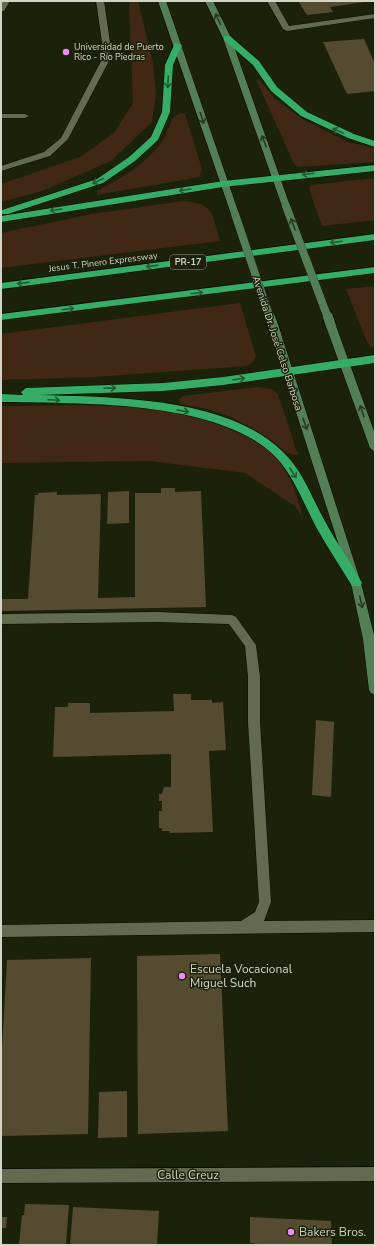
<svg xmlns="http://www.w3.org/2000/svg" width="376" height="1246" font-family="'Nunito Sans',sans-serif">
<rect width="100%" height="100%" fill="#1c220a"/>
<g fill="#402814">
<polygon points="129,1 138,1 153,63 156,94 152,122 111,161 42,191 1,202 1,184 80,157 114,133 133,103"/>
<polygon points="256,79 260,81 275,99 302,119 348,142 375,148 375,162 298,167 294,164"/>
<path d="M182,113L185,114L202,169L199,177L97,195V191L102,188C126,176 148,162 163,140C169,131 170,115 182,113Z"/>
<polygon points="375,178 375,220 322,226 309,189 311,185"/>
<path d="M183,201C215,203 212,215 220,241L1,268V233L92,214Z"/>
<polygon points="375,286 375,346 371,347 367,342 346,289"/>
<polygon points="240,303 256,356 253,362 247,366 94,377 1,380 1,334"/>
<path d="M258,387L272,389L278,394L298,455C287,456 281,447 272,441C240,419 219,410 181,404L179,400L183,396Z"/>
<path d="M1,406C80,406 165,398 238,433C250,438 261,444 272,453C286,466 300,498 302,518L296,507L245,473L149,461L1,463Z"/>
</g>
<g fill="#544b30">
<polygon points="298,1 364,1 364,2 330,7 333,12 307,15"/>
<polygon points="364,39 375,64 375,91 347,94 323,42"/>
<polygon points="161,488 175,488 175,492 201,491 206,607 1,611 1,599 28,599 35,495 38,495 38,493 57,492 57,495 101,494 98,598 135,597 135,493 161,493"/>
<polygon points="129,491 129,523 107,524 108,492"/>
<polygon points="173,694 191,694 191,700 212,700 212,703 223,702 226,750 209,751 213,832 170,833 170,831 162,831 162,828 159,828 159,811 162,811 162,801 159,801 159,794 162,794 164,787 171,787 171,754 53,757 55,707 68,707 68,703 90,703 90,713 174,711"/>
<polygon points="316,720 334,722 331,797 312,795"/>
<polygon points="220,954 228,1131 138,1134 137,956"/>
<polygon points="91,958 88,1134 1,1136 1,1065 7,960"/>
<polygon points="127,1091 127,1137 98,1138 99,1092"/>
<polygon points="25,1204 69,1205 66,1244 19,1245 22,1215 24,1215"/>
<polygon points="73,1207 159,1211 157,1245 70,1245"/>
<polygon points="1,1217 7,1217 6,1228 1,1228"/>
<polygon points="250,1217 331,1221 332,1245 265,1245 250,1243"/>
</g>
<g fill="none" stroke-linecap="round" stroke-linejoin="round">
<g stroke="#070b00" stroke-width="1">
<g id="service">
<polygon points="2,1 10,1 4,11 1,11"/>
<polygon points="96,1 104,1 110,42 109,61 68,139 50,156 1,171 1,166 44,152 61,138 101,61 102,42"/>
<polygon points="267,1 275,1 289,26 375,14 375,18 287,31 283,29"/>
<polygon points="1,114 25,114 29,116 25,118 1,118"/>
<polygon points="157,612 232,615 236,617 256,645 260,677 260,722 271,902 264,921 375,920 375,932 1,937 1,925 241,921 255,912 259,902 248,722 248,677 245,646 229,624 157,622 1,624 1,614"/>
</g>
</g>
<g stroke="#070b00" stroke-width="1">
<polygon id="minor" points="375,1167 375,1181 1,1183 1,1169"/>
</g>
<g stroke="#070b00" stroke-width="1">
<g id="secondary">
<polygon points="158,1 166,1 239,214 238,216 232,216 231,214"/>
<polygon points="205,1 213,1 231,38 290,206 289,208 286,209 282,206 223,38"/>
<polygon points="331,323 336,326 375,434 375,452 370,448 326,326"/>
<polygon points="276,331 281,334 361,583 375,639 375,695 371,693 369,690 363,639 351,583 271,334"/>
</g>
</g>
<g stroke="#070b00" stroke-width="1">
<g id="motorway">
<polygon points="224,36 230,36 259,61 277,87 307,112 354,134 375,141 375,147 348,138 301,116 271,91 253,65 224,40"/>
<polygon points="175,43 182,45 173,65 170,112 158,140 135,161 103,183 8,214 2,214 2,210 97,179 129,157 151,137 162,112 165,65"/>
<polygon points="375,165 375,171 223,187 1,222 1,216 223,181"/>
<polygon points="375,234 375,240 1,289 1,283"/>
<polygon points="375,267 375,273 1,320 1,314"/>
<path d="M375,355V363L223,385L163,391L39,395C112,397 227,397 282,451C303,470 312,499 326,523C337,544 351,562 362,583L360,586H352C340,566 327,547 316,527C305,506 296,482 281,463C227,398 79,404 1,402V394L23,395L21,392L26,388L163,383L223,377Z"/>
</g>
</g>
<use href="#service" fill="#626b4f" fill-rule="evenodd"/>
<use href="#minor" fill="#626b4f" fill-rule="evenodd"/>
<use href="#secondary" fill="#547f56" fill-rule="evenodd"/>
<use href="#motorway" fill="#35ad67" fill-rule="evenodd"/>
<g stroke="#070b00" stroke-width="8" stroke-linecap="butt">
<g id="secondary-bridge-far1">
<polyline points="286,206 328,318"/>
<polyline points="235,214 270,318"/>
</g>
</g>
<g stroke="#070b00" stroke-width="12" stroke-linecap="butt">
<g id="secondary-bridge">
<polyline points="270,317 276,334"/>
<polyline points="328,317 331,326"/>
</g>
</g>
<use href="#secondary-bridge-far1" stroke="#547f56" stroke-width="8"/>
<use href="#secondary-bridge" stroke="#547f56" stroke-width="10"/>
</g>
<defs><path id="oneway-shaft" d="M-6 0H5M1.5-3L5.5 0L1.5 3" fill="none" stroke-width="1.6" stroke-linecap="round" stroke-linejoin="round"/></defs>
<g stroke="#2a391d">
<use href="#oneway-shaft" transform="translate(218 19) rotate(-115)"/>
<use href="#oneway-shaft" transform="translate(202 118) rotate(72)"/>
<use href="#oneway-shaft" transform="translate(264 141) rotate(-110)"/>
<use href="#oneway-shaft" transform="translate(293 224) rotate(-110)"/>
<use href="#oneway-shaft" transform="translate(362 411) rotate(-109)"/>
<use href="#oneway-shaft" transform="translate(305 424) rotate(71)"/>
<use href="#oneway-shaft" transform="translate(361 602) rotate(77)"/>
</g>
<g stroke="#265a2f">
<use href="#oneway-shaft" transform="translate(168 82) rotate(93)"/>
<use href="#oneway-shaft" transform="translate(338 131) rotate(-157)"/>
<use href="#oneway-shaft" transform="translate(308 174) rotate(173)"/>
<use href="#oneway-shaft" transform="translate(98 181) rotate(156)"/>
<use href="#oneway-shaft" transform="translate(185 190) rotate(171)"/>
<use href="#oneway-shaft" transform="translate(56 210) rotate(171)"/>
<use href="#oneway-shaft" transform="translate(336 242) rotate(173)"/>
<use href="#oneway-shaft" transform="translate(152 266) rotate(173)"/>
<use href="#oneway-shaft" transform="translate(23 283) rotate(173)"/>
<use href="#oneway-shaft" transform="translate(197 293) rotate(-7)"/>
<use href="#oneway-shaft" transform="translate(68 309) rotate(-7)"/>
<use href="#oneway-shaft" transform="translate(239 379) rotate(-8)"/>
<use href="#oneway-shaft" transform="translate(110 388) rotate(-2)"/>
<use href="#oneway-shaft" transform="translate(54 400) rotate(3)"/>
<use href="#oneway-shaft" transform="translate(183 411) rotate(11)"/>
<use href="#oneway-shaft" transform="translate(293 473) rotate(57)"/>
</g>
<g fill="#f28af3" stroke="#1c220a" stroke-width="1.5">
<circle cx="66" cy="52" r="4"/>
<circle cx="182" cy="976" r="4"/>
<circle cx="291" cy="1232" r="4"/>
</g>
<g text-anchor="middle" stroke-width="3" stroke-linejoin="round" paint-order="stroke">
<g font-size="9" fill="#d0d5c6" stroke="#1c220a" text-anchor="start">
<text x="74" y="50">Universidad de Puerto<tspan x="74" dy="10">Rico - Río Piedras</tspan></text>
</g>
<g font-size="9" fill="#d0d5c6" stroke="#1c220a">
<text transform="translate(103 262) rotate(-7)" y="3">Jesus T. Pinero Expressway</text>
</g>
<rect fill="#1c220a" stroke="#9a9f8e" stroke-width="1" x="170" y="255" width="36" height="14" rx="3"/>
<g font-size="9" font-weight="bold" fill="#d0d5c6">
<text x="188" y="265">PR-17</text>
</g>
<g font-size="10" fill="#d0d5c6" stroke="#1c220a">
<text transform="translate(278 343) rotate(72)" y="4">Avenida Dr. José Celso Barbosa</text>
</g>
<g font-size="12" fill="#d0d5c6" stroke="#1c220a" text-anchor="start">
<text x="190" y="973">Escuela Vocacional<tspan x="190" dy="14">Miguel Such</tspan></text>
<text x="299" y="1236">Bakers Bros.</text>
</g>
<g font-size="12" fill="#d0d5c6" stroke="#1c220a">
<text x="188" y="1179">Calle Creuz</text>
</g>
</g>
<rect width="376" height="1246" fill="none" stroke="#d0d5c6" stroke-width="4"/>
</svg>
